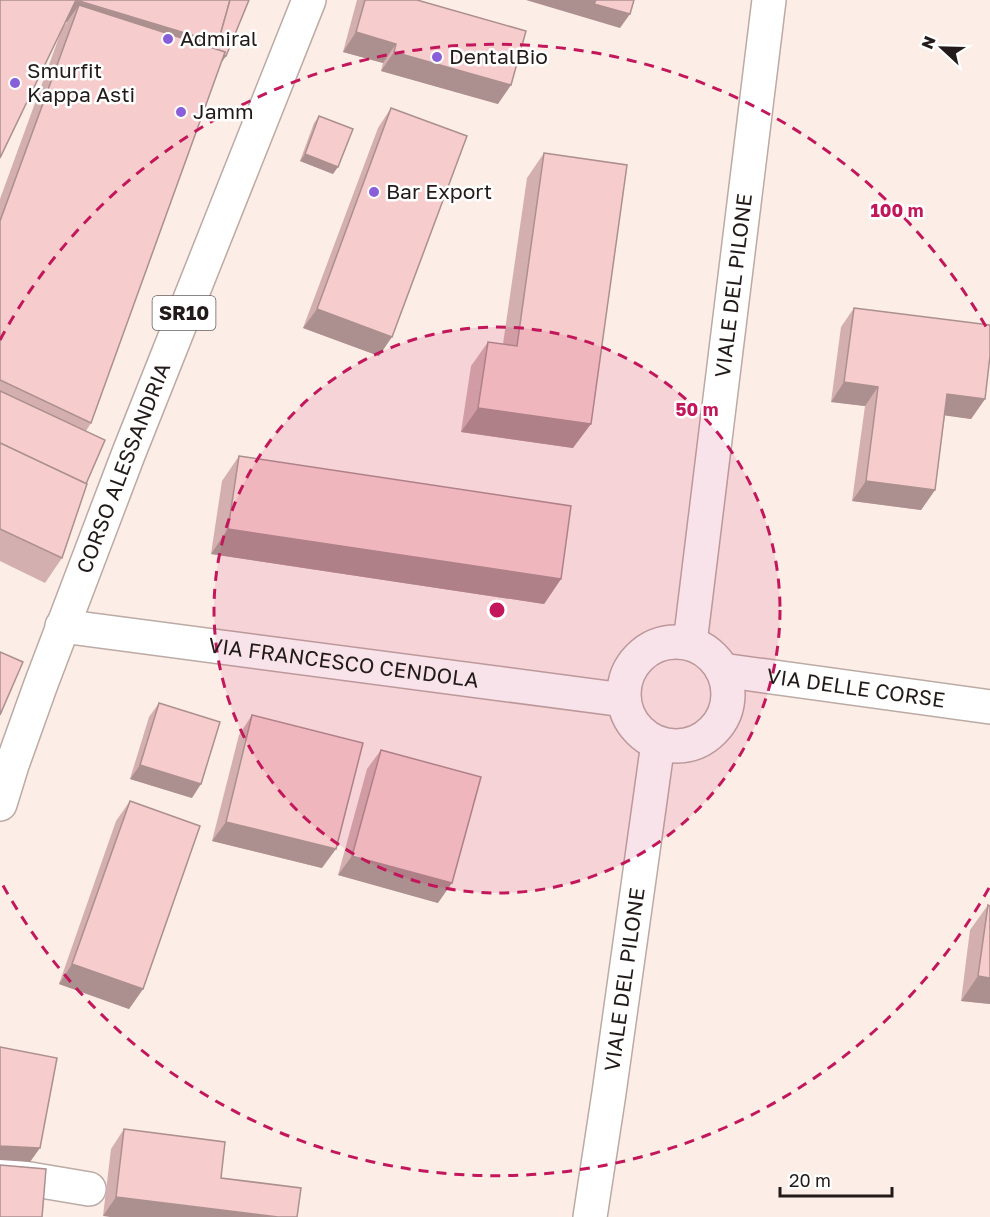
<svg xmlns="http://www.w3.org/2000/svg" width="990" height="1217" font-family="'Golos Text',sans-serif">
<rect width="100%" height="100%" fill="#fcede7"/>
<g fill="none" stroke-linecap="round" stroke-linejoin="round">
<g stroke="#bcaaa4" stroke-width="36">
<g id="minor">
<path id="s1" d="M62,626L624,700"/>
<circle cx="676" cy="694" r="52"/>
<path id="s2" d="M690,643L769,0"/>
<path id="s3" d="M722,670L990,707"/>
<polyline points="0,1174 89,1189"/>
<path id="s4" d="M590,1217L609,1093L658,743"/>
</g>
</g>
<g stroke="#bcaaa4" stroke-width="36">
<g id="major">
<path id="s5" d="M0,804L12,765L41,684L128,455L309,0"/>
</g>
</g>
<use href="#minor" stroke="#fff" stroke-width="33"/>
<use href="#major" stroke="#fff" stroke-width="33"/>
</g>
<g fill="#d4afaf">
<polygon points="0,0 249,0 226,56 221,63 91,423 86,431 86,484 62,558 45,583 0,561 0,199 62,29 67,22"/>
<polygon points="357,0 417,0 498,104 381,71 383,63 343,52"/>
<polygon points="391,108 379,356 303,328 378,128"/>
<polygon points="319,116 333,174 300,161 314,123"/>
<polygon points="544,153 573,448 461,432 471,366 488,342 503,344 527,178"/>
<polygon points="854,308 985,399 971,419 945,415 935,490 921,510 852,501 865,406 831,402 841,327"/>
<polygon points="239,456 561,579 544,604 211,554 222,481"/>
<polygon points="159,703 192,798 130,779 149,717"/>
<polygon points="252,715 322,868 212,841 239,735"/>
<polygon points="381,750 438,903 338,875 367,769"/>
<polygon points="130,801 143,989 129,1009 59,984 116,821"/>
<polygon points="988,905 990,1004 961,1001 970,930"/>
<polygon points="124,1129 221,1178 103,1216 111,1149"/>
</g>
<g fill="#ac8f8f">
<polygon points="73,0 218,43 226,56 221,63 79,5 67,22 36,13"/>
<polygon points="526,0 596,0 630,14 620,28"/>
<polygon points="356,32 396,44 383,63 343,52"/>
<polygon points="394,52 511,85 498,104 381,71"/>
<polygon points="305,154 338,167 333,174 300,161"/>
<polygon points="317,309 392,337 379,356 303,328"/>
<polygon points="844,382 878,387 865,406 831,402"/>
<polygon points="947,394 985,399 971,419 934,414"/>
<polygon points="478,408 591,424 573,448 461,432"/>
<polygon points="866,481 935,490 921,510 852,501"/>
<polygon points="228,529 561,579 544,604 211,554"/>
<polygon points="140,765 201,784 192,798 130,779"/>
<polygon points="226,822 336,849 322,868 212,841"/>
<polygon points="352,856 452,883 438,903 338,875"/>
<polygon points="72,964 143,989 129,1009 59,984"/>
<polygon points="978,976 990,978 990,1004 961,1001"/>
<polygon points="0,1146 40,1148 30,1162 0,1160"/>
<polygon points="116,1197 278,1217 110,1217 103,1216"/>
</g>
<g fill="#f6cccc" stroke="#ac8f8f" stroke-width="1.5">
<polygon points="0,0 76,0 0,158"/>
<polygon points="76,0 230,0 218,43"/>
<polygon points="230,0 249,0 226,56 224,55 225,52 214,49 218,43"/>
<polygon points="365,0 417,0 526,31 511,85 394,52 396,44 356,32"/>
<polygon points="596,0 634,0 630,14 594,4"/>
<polygon points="79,5 225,52 91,423 0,380 0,221"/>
<polygon points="391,108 467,136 392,337 317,309"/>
<polygon points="319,116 353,129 338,167 305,154"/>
<polygon points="544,153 627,165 591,424 478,408 488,342 517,346"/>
<polygon points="854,308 990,325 990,356 985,399 947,394 935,490 866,481 878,387 844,382"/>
<polygon points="0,391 105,440 86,484 0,443"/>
<polygon points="0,443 87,484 62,558 0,529"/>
<polygon points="239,456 571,506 561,579 228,529"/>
<polygon points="0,652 23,662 0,715"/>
<polygon points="159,703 220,722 201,784 140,765"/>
<polygon points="252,715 363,743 336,849 226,822"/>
<polygon points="381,750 481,777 452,883 352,856"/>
<polygon points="130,801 200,826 143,989 72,964"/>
<polygon points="988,905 990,906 990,978 978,976"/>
<polygon points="0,1047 57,1058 40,1148 0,1146"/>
<polygon points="124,1129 225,1142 221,1178 301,1188 297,1217 278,1217 116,1197"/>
<polygon points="0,1165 46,1169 42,1217 0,1217"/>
</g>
<circle cx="497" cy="610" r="283" fill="#c2185b" fill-opacity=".12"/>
<g fill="none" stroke="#c2185b" stroke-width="3" stroke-dasharray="10 8">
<circle cx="497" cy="610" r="283"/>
<path d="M989 888A565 565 0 0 1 0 880M0 340A565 565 0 0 1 989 332"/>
</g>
<g fill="#885fd9" stroke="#fff" stroke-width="2">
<circle cx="168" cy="39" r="6"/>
<circle cx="437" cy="57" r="6"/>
<circle cx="15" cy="83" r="6"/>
<circle cx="181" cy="112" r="6"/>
<circle cx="374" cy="192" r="6"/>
</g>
<g text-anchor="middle" stroke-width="5" stroke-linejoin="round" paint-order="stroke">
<rect fill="#fff" stroke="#645f5e" stroke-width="1.5" x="152.5" y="296" width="63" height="34" rx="4.5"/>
<g font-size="20" font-weight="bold" fill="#221b19">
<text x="184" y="320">SR10</text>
</g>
<g font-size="21" fill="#221b19" stroke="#fff" text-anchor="start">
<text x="180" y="46">Admiral</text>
<text x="449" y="64">DentalBio</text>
<text x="27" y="78">Smurfit<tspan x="27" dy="24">Kappa Asti</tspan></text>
<text x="193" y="119">Jamm</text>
<text x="386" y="199">Bar Export</text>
</g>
<g font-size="21" fill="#221b19" stroke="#fff">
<text dy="7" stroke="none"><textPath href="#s2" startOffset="360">VIALE DEL PILONE</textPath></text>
<text dy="7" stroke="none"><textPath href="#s5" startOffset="358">CORSO ALESSANDRIA</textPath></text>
<text dy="7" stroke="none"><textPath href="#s1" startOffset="284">VIA FRANCESCO CENDOLA</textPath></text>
<text dy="7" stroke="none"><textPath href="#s3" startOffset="135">VIA DELLE CORSE</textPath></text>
<text dy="7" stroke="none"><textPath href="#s4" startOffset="240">VIALE DEL PILONE</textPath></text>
</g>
</g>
<circle cx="497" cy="610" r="9" fill="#c2185b" stroke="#fff" stroke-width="3"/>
<g font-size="18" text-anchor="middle" font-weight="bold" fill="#c2185b" stroke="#fff" stroke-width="5" stroke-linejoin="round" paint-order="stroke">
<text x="897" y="217">100 m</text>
<text x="697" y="416">50 m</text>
</g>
<g transform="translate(942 48) rotate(292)" stroke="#ffffff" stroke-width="4.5" paint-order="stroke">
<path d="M0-4.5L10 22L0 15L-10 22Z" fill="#221b19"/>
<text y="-9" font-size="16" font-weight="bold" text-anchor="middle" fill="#221b19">N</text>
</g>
<path d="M780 1187v9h112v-9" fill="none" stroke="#221b19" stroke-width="3"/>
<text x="789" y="1187" font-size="18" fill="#221b19" stroke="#ffffff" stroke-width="4.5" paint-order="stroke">20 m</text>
</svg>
